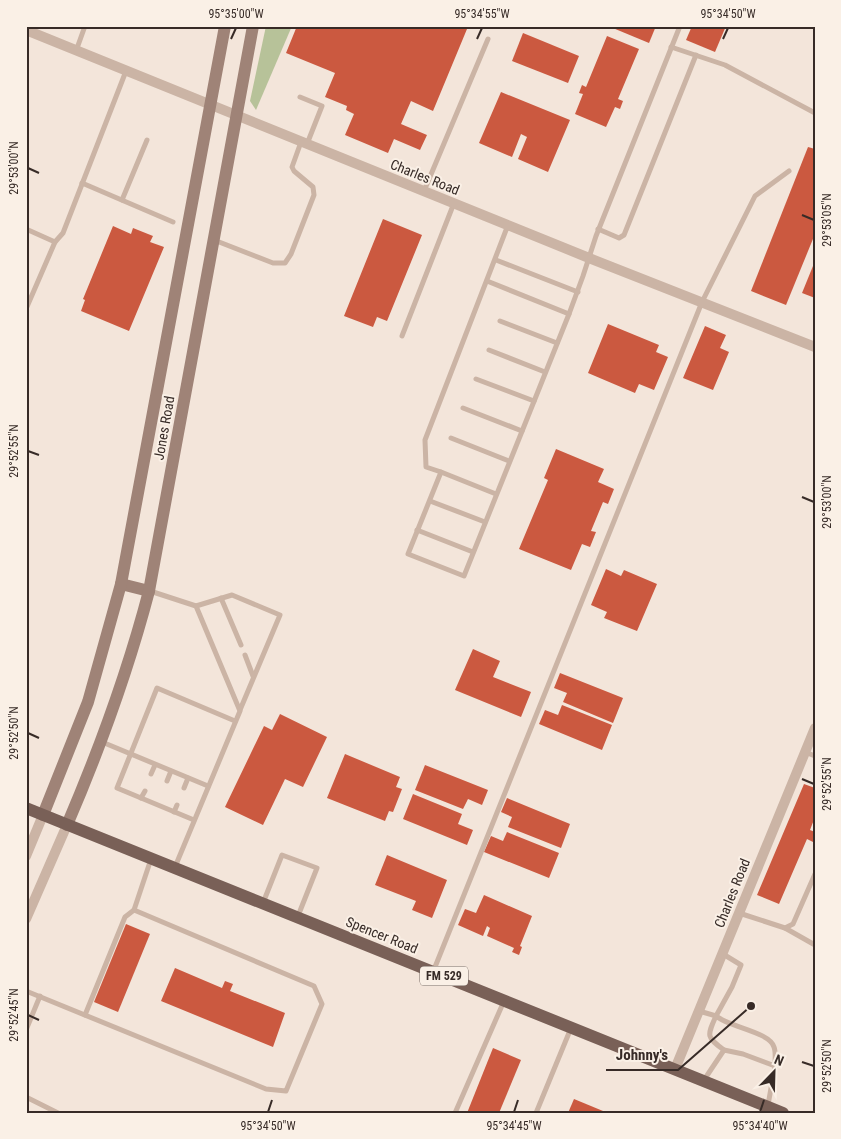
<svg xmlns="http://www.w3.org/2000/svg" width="841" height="1139" font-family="'Roboto Condensed',sans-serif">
<rect width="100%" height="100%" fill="#f3e5da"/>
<polygon fill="#b7c299" points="266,26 292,26 256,110 250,101"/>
<g fill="#cb5940">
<polygon points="297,26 460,26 467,29 433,111 411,101 401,124 427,135 420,150 394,139 388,153 345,135 354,114 346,110 347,106 325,97 335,73 286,53"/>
<polygon points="608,26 656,26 649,43"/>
<polygon points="692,26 726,26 715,52 686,40"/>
<polygon points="523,33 579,56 568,83 512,61"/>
<polygon points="607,36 639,49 618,99 623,101 620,109 615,107 606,127 575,114 583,94 579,93 582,85 586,87"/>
<polygon points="501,92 570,120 548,172 518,159 527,137 521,134 512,157 479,143"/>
<polygon points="808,147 815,149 815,234 786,305 751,291"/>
<polygon points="383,219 422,235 387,321 377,317 373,327 344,316"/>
<polygon points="113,226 131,234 133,228 153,236 150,242 164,247 129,331 81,311 85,300 83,299"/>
<polygon points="815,261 815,298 802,293"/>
<polygon points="608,324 659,345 656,352 668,357 654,390 639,384 635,393 588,373"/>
<polygon points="705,326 726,335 720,348 729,352 713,390 683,378"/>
<polygon points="556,449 604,469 598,482 614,489 608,504 603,502 591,531 596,532 590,547 582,544 571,570 519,549 548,480 544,478"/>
<polygon points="606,569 621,576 624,570 657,584 637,631 604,618 607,612 591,605"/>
<polygon points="473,649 500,661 493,677 531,692 521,717 455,690"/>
<polygon points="560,673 623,698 613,723 563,702 567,693 554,688"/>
<polygon points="562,705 612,725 602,750 539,724 545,710 558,715"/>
<polygon points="280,714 327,737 303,787 285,779 263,825 225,807 264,726 272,730"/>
<polygon points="345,754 400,777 396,787 402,789 393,812 389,811 385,821 327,798"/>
<polygon points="425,765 488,790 482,805 468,799 463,809 415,790"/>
<polygon points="804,784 815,788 815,817 810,830 815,832 815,843 807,839 779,904 757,895"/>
<polygon points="413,794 462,814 458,824 473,830 467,845 403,819"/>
<polygon points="507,798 570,824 561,848 508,827 512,817 501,812"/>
<polygon points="507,832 559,853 549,878 484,852 491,836 503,841"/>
<polygon points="387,855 447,880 432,918 412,910 416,901 375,885"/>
<polygon points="484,895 532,916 520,946 522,947 519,955 512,952 514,948 487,936 490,928 487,926 483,936 458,925 465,909 476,913"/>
<polygon points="126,924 150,934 118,1012 94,1002"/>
<polygon points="175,968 222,988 225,981 233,984 230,991 285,1013 273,1047 161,1001"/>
<polygon points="493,1048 521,1060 499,1113 467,1113"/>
<polygon points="574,1099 603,1111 602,1113 568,1113"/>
</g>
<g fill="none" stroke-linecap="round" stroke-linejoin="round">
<g stroke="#cbb4a5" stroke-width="5">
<polyline points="671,47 725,65 815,113"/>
<polyline points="76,51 85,26"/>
<polyline points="300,97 322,106 307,144"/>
<polyline points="82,183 173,222"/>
<polyline points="424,191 488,39"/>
<polyline points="122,200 147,140"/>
<polyline points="508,225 425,440 426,467 441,472 408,554 464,576 569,314 583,276 596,236 680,26"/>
<polyline points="26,229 55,242 63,233 126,71"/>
<polyline points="598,229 619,238 624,235 696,55"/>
<polyline points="214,240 273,263 285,263 291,254 314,195 313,187 294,171 292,167 301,142"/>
<polyline points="496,260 578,292"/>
<polyline points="487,281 569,314"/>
<polyline points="26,309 55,242"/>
<polyline points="500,321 557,343"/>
<polyline points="402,336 454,203"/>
<polyline points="489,350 545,372"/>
<polyline points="476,379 534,401"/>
<polyline points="463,408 522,431"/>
<polyline points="451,438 509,461"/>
<polyline points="441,472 496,494"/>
<polyline points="430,501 485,522"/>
<polyline points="417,530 473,552"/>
<polyline points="150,591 196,606 240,711 175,867"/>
<polyline points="221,598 241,645"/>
<polyline points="196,606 232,595 280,615 240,710"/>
<polyline points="245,655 253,676"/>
<polyline points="102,742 208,786"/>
<polyline points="805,752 815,756"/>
<polyline points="151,774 155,765"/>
<polyline points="167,781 171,771"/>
<polyline points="184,788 188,778"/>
<polyline points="141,798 145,791"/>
<polyline points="174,812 177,805"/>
<polyline points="194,820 117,788 157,688 235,721"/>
<polyline points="263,903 282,855 317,868 298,916"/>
<polyline points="739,913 785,928 793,924 815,874"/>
<polyline points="785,928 815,945"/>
<polyline points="433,972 702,302 755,196 789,171"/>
<polyline points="26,991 266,1089 286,1091 322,1004 314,986 134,910 151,859"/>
<polyline points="699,1011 716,1016 732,987 741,965 723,954"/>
<polyline points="85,1015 125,917 134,910"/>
<polyline points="26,1030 40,996"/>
<path d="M724,1050C706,1037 707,1036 716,1016C729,1027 770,1032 774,1047C776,1052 775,1060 775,1066"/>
<polyline points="704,1080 724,1050 743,1054 775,1066 768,1105"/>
<polyline points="26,1097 58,1113"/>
<polyline points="455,1113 504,1001"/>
<polyline points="536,1113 571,1028"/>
</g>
<g stroke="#cbb4a5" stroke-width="10">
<polyline points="26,30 589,258 815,347"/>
<polyline points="26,856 43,815"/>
<polyline points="26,919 67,825"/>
<polyline points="675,1069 815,728"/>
</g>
<g stroke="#9f8377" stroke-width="12">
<polyline points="121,584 149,591"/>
<polyline points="43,815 88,702 121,584 225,26"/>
<path d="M67,825C100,748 128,671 149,591L253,26"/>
</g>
<polyline stroke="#796057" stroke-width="12" points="26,808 783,1113"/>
</g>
<path fill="none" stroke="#372b27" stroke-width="2" d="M231,39L236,28M477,39L482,28M723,39L728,28M28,168L39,173M802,215L814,220M28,451L39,455M802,497L814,502M28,733L39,738M802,779L814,784M28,1015L39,1020M802,1062L814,1066M268,1112L272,1100M514,1112L518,1100M760,1112L764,1100"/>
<g text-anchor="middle" stroke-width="4" stroke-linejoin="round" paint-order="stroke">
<rect fill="#faf0e6" stroke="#726660" stroke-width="1" x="420" y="966.5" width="48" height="19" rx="4"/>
<g font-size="12" font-weight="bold" fill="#372b27">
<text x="444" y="980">FM 529</text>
</g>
<g font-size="14" fill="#372b27" stroke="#faf0e6">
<text transform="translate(425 177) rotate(22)" y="5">Charles Road</text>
<text transform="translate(164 428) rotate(-80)" y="5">Jones Road</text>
<text transform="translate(732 893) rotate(-68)" y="5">Charles Road</text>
<text transform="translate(382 935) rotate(22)" y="5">Spencer Road</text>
</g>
</g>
<path fill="none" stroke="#372b27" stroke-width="2" d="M751 1006L678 1070H606"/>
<circle fill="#372b27" stroke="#faf0e6" stroke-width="2" cx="751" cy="1006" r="5"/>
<g font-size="15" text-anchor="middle" font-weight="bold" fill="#372b27" stroke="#faf0e6" stroke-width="4" stroke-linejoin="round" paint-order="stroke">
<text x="642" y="1060">Johnny's</text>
</g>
<rect width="841" height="1139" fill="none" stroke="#faf0e6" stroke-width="55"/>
<g transform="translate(774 1072) rotate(23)" stroke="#faf0e6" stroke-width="4" paint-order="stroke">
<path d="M0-4L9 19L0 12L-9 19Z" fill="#372b27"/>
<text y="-8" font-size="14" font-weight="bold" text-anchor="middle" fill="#372b27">N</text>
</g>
<rect x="28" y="28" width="786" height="1084" fill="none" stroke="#372b27" stroke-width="2"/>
<g font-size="12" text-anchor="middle" fill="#372b27">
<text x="236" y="18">95°35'00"W</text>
<text x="482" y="18">95°34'55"W</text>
<text x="728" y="18">95°34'50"W</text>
<text transform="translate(14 168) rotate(-90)" y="4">29°53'00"N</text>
<text transform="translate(827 220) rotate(-90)" y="4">29°53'05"N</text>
<text transform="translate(14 451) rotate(-90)" y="4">29°52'55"N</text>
<text transform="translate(827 502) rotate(-90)" y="4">29°53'00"N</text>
<text transform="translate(14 733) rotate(-90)" y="4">29°52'50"N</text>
<text transform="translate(827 784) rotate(-90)" y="4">29°52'55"N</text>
<text transform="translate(14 1015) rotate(-90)" y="4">29°52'45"N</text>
<text transform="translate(827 1066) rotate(-90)" y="4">29°52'50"N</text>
<text x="268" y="1130">95°34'50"W</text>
<text x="514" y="1130">95°34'45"W</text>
<text x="760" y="1130">95°34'40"W</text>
</g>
</svg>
